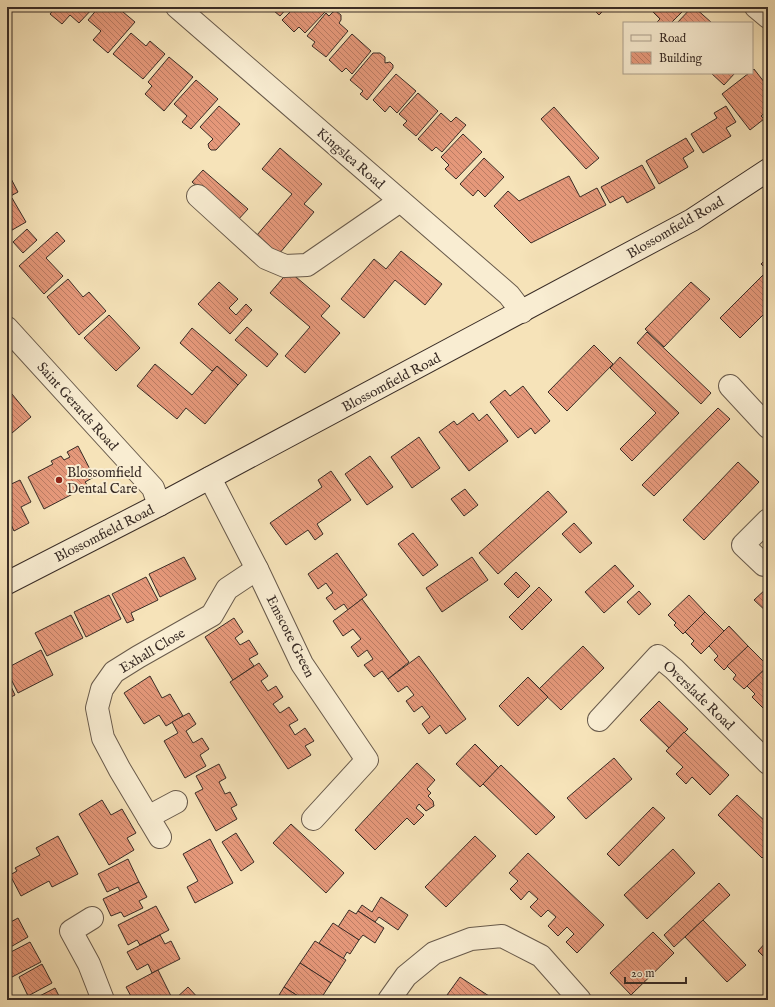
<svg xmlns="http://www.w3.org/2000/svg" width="775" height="1007" font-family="'IM FELL English',serif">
<defs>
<pattern id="building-back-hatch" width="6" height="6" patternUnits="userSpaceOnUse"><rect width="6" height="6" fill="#e5987a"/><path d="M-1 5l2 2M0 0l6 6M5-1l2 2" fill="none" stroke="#bb7c64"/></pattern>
</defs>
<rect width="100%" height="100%" fill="#f6e3b9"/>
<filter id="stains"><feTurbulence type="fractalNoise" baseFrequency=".005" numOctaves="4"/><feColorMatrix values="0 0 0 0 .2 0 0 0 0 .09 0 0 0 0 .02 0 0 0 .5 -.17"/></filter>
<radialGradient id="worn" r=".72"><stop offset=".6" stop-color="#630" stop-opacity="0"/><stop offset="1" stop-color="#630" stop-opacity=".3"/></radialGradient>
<g fill="url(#building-back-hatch)" stroke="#392c26">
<polygon points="56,7 94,7 79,23 70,15 62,24 50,14"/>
<polygon points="99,7 117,7 135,22 108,53 93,40 101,31 88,20"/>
<polygon points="269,7 288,7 280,16"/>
<polygon points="295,7 320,7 325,12 305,33 299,27 294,32 282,20"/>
<polygon points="591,7 607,7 599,15"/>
<polygon points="648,7 687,7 671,23 656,23 660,19"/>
<polygon points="692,7 694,7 712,23 677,23"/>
<polygon points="336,11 341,15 341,20 339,23 348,31 326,57 312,46 315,42 307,36 326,13 329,16 333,12"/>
<polygon points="131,33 146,46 150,41 165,54 143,79 113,54"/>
<polygon points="352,34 371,51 352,74 346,68 342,72 329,60"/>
<polygon points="373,53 380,53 385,57 385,63 390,62 393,65 393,68 367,100 360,94 363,91 350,80"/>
<polygon points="169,57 193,77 164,111 145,94 152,86 148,82"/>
<polygon points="754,69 768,87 768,110 761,116 764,119 750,130 722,94 749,73 752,73 752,71"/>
<polygon points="711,73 735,73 724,85"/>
<polygon points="396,74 416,91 397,113 390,106 385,112 373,100"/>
<polygon points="196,80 218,99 191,129 182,122 187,116 174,104"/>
<polygon points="418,93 438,111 416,136 403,125 407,121 399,114"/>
<polygon points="219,106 240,124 216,150 211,150 209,148 208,144 213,139 200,127"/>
<polygon points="726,106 736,122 726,128 731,136 703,153 691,134 717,118 714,113"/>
<polygon points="554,107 599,158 586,169 541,119"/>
<polygon points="441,113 451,122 456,117 466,125 442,152 436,147 432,151 418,139"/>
<polygon points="463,134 482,152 456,179 445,169 449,165 441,157"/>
<polygon points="686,138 694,151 683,158 688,167 659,184 646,161"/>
<polygon points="280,148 322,184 304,204 314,212 279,254 257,235 292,194 262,169"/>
<polygon points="484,158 504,177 485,197 478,190 473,196 460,184"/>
<polygon points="642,165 655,188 627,203 623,196 610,203 601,187"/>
<polygon points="203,170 248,209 237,221 192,182"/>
<polygon points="7,171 18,192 7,198"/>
<polygon points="569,176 580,197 597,188 606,205 531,243 494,206 508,191 519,201"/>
<polygon points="12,198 26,222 7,233 7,200"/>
<polygon points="27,229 37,240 23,253 13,242"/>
<polygon points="57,232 65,241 46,258 63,276 44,294 19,266"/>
<polygon points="401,251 442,284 425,305 395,280 364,318 341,299 374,259 386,269"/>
<polygon points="768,257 768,271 761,264"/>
<polygon points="768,270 768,310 740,338 720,318"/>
<polygon points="289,271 330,306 321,316 340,333 305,373 285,356 310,327 270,293"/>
<polygon points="68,279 83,297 89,292 106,311 79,335 47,297"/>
<polygon points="219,282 238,299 229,308 236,315 246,304 252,310 230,334 198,304"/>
<polygon points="691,282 710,299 664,347 645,329"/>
<polygon points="109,315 140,348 116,371 84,338"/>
<polygon points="247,327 278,354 267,367 235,340"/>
<polygon points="192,328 247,375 238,385 217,366 212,371 180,343"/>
<polygon points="647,332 711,393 701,404 637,343"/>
<polygon points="594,345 613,364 567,411 548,392"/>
<polygon points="620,357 679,413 632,461 620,449 656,413 610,368"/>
<polygon points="155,364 192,395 217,366 238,385 205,424 186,408 177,419 137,386"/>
<polygon points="523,386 550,421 535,434 531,428 518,438 490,402 505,390 510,396"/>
<polygon points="7,388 31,417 12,433 7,427"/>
<polygon points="718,408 730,419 654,496 642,485"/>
<polygon points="473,413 479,421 487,414 508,441 469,471 439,432 454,421 457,425"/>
<polygon points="419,437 440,468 412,488 391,457"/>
<polygon points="78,446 94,477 85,482 88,486 44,509 28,477 53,464 51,461 61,456 64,460 70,457 67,452"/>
<polygon points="370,456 393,487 367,505 345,474"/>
<polygon points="738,462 759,482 704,540 683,520"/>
<polygon points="331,471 351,500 317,524 323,534 315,540 308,530 286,545 270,523 322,487 318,480"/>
<polygon points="20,480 31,502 21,507 29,523 14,531 7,516 7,514 12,512 7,503 7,486"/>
<polygon points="465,489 478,505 464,516 451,499"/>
<polygon points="548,491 567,512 498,574 479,553"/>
<polygon points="574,523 592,543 580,553 562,534"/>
<polygon points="413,533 438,565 423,576 398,544"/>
<polygon points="337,553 367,595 348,610 344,604 335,610 326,598 333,593 326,583 318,589 308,574"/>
<polygon points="184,557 196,579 160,597 149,574"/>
<polygon points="472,557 488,580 442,612 426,588"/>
<polygon points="615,565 634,586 604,613 585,592"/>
<polygon points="516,572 530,586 518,598 504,584"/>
<polygon points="146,577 158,600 131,613 134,620 127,623 112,594"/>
<polygon points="539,587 552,600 522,630 509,617"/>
<polygon points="767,588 768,589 768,613 754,600"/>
<polygon points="639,591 651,604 639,615 627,602"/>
<polygon points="109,595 121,619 86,637 74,612"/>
<polygon points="689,595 705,612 683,634 674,625 676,623 668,615"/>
<polygon points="362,599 409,662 388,679 382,671 374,677 364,665 373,659 367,650 358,657 351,647 361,639 353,629 343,636 333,621"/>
<polygon points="705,612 724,631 701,654 691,644 694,641 685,632"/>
<polygon points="71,615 83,638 47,656 35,633"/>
<polygon points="234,618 243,632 235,638 240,645 249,640 258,654 249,659 254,666 233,680 205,637"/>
<polygon points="729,626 748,646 724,670 714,660 718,656 709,646"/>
<polygon points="583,646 604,668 561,710 539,689"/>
<polygon points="748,646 768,666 744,689 733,679 736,675 727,666"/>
<polygon points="41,650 53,675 18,693 7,671 7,668"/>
<polygon points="419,656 466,719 446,734 440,725 429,734 422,724 430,717 422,706 414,712 406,701 414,695 407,686 398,692 388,679"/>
<polygon points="259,663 268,676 261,681 268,691 276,686 283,697 273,704 280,713 289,707 298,720 289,725 295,735 305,728 314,741 305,746 311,755 288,769 230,682"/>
<polygon points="768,666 768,703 763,708 752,697 755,694 747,686"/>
<polygon points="150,676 162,698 170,694 183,716 166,726 159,715 144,724 124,693"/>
<polygon points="528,677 548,697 518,726 499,706"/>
<polygon points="7,678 15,695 7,699"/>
<polygon points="659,701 688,729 669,748 640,720"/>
<polygon points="189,713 196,724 186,731 193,743 202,738 209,749 200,755 206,766 185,778 164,741 178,733 172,722"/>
<polygon points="684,732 729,775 710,795 692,777 686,784 676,774 683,767 666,751"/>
<polygon points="475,744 499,768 480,787 456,764"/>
<polygon points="614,758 632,779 586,819 567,798"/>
<polygon points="417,763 435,780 427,789 431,793 428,796 433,801 434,806 426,811 419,804 416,808 424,815 414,825 407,818 375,850 355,830"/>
<polygon points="219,764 226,778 219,782 225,794 230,792 237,805 231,808 237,819 216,831 195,793 203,789 196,776"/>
<polygon points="501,765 555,817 536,835 483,784"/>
<polygon points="737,795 768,824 768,852 762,858 718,815"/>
<polygon points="102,800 111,815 122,809 136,833 127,838 134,850 109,865 79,814"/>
<polygon points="653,807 665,818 619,866 607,854"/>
<polygon points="291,824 344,873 326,893 273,843"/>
<polygon points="236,833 254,862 241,871 222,842"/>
<polygon points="58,836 78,874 52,887 49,881 21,896 10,875 17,871 15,868 40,855 36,848"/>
<polygon points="475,836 496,856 446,907 425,887"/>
<polygon points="210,839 233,883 195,903 187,887 198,881 183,854"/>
<polygon points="673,849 695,873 647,919 624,895"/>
<polygon points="528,853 604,925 577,953 566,942 574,934 567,927 558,936 548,926 556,917 548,910 541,917 530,907 538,899 529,891 521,900 510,889 518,881 509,873"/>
<polygon points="128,859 139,882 120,891 118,887 107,892 98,874"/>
<polygon points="139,882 147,897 139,901 143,908 124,917 121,912 111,916 103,899"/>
<polygon points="719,883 730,895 674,947 664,935"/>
<polygon points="381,897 408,915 398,930 379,917 375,922 358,911 362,905 372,912"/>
<polygon points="156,906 169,930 140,945 137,940 128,945 118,925"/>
<polygon points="349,910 356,914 358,911 384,928 375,943 363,935 359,940 338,927"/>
<polygon points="18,918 28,937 7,949 7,924"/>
<polygon points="703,920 746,965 727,982 685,937"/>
<polygon points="333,923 359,940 350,954 347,952 343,959 319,943"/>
<polygon points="653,932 674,953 631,995 610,973"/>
<polygon points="160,935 165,944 171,941 180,959 152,973 148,964 137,970 127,952"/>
<polygon points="768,940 768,961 758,951"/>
<polygon points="315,941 346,960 331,983 300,963"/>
<polygon points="30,942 41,962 12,977 7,968 8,958 7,954"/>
<polygon points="300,963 331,983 320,1000 304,1000 284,987"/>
<polygon points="42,964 52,983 28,996 19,977"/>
<polygon points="158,970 171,996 163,1000 133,1000 126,987"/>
<polygon points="460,977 492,998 490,1000 454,1000 447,995"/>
<polygon points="188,987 200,1000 174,1000"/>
<polygon points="284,987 304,1000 276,1000"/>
<polygon points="55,988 61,1000 32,1000"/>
</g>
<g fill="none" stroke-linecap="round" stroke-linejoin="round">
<g stroke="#685a4b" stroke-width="24">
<g id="minor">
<polyline points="177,7 509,295 522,312"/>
<polyline points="198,196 266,258 285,266 307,265 400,201"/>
<polyline points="7,328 153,488 159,505"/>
<polyline points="730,386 768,427"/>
<polyline points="210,478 257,569 302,664 367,760 313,819"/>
<polyline points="764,565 743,545 768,520"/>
<polyline points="599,720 658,656 674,669 768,763"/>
<polyline points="148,817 176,802"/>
<polyline points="160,837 120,770 103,738 97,708 102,689 114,672 138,657 212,615 227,589 257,569"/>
<polyline points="92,918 71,931 89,964 103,1000"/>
<polyline points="389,1000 406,976 434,953 471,939 502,936 541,956 580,1000"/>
</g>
</g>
<g stroke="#685a4b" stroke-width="24">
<polyline id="tertiary" points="756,7 768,17"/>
</g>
<g stroke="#392c26" stroke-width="24">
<polyline id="secondary" points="7,583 159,505 692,220 768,170"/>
</g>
<use href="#minor" stroke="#f9edd2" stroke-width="22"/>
<use href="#tertiary" stroke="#f9edd2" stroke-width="22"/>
<use href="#secondary" stroke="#f9edd2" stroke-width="22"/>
</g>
<circle fill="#8f2418" stroke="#f9edd2" stroke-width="1.5" cx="59" cy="480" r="4"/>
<g text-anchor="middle" stroke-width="4" stroke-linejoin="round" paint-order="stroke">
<g font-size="14" fill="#392c26" stroke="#f9edd2">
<text transform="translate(351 158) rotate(41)" y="5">Kingslea Road</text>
<text transform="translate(675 227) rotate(-30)" y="5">Blossomfield Road</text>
<text transform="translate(391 382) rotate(-28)" y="5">Blossomfield Road</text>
<text transform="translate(78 406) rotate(48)" y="5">Saint Gerards Road</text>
<text transform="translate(104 533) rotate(-27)" y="5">Blossomfield Road</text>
<text transform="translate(291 636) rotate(63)" y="5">Emscote Green</text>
<text transform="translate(152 650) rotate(-31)" y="5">Exhall Close</text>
<text transform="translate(699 695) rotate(44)" y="5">Overslade Road</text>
</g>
<g font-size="14" fill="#392c26" stroke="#f9edd2" text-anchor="start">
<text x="67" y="477">Blossomfield<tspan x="67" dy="16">Dental Care</tspan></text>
</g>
</g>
<rect width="775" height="1007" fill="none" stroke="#f6e3b9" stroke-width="24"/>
<rect x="8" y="8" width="759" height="991" fill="none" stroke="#392c26" stroke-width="2"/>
<rect x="12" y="12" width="751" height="983" fill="none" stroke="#392c26"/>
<rect x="623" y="22" width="130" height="52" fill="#f9edd2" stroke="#aca08d"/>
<rect x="631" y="35" width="20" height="6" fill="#f9edd2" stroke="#aca08d"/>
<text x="659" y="42" font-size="12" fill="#392c26">Road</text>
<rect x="631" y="52" width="20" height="12" fill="url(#building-back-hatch)" stroke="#aca08d"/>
<text x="659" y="62" font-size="12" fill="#392c26">Building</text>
<path d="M625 977v6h61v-6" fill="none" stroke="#392c26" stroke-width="2"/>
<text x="631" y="977" font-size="12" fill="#392c26" stroke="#f9edd2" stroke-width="3" paint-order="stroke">20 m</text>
<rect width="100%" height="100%" filter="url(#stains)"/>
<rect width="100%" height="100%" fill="url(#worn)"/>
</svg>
